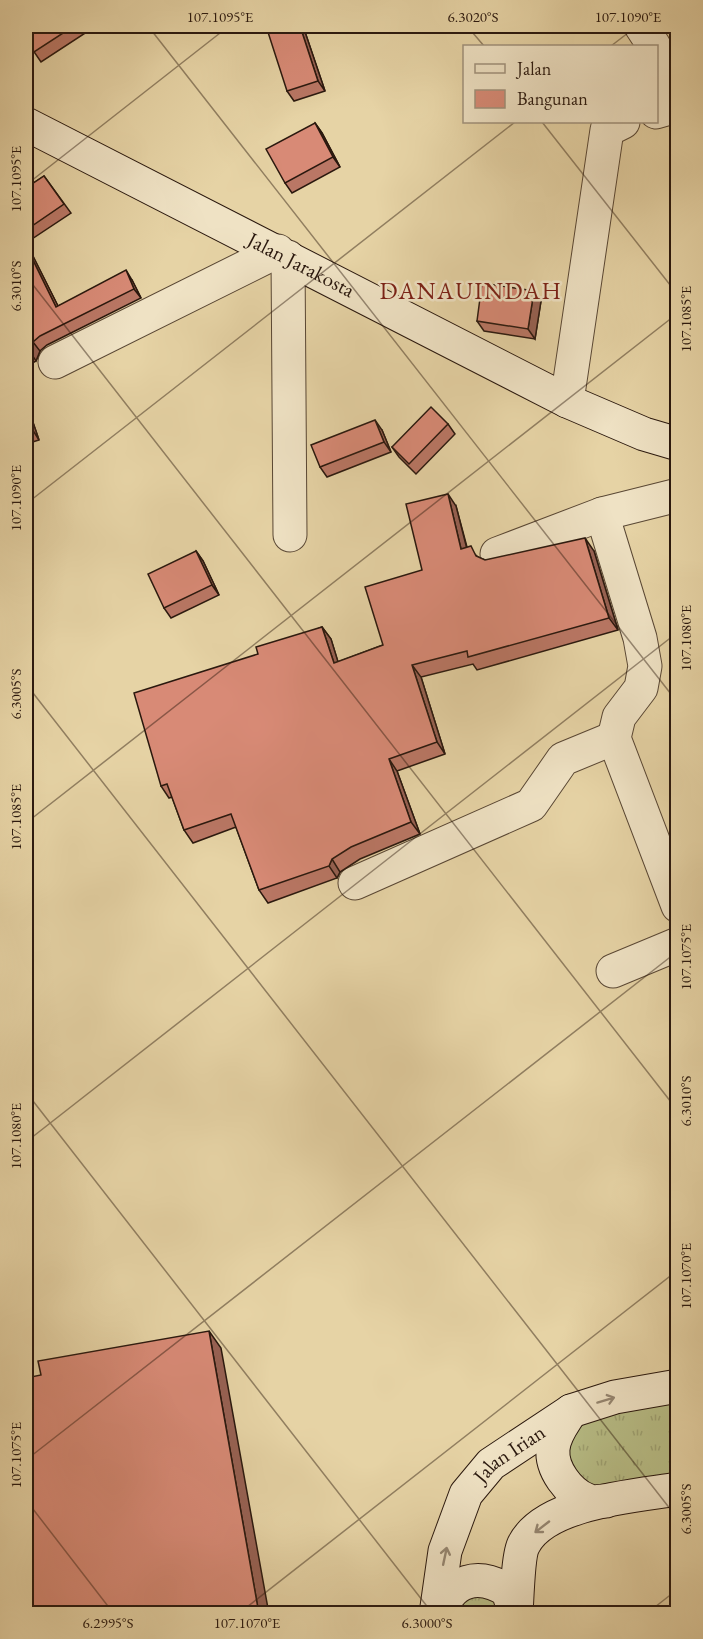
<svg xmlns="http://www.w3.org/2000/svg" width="703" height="1639" font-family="'EB Garamond',serif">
<defs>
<pattern id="grass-tufts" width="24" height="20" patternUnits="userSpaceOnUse" patternTransform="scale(1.5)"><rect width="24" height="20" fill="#b7bc85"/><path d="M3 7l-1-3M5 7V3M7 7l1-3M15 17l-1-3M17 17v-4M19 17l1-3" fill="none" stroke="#9ea172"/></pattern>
</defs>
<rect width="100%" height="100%" fill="#e6d3a5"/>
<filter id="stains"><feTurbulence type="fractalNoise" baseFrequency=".00333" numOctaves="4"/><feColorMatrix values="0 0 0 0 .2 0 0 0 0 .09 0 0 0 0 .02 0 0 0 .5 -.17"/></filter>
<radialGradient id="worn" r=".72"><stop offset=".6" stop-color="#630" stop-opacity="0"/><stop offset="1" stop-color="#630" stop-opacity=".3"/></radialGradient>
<g fill="url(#grass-tufts)" stroke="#706a4a" stroke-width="1.5">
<polygon points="677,1386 677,1489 589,1501 557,1432"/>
<polygon points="466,1583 515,1614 440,1614"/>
</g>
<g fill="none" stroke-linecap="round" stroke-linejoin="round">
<g stroke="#594734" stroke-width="35">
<g id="street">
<polyline points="641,26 654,46"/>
<polyline points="656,50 661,58 670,108 656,112"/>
<polyline points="288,257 290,535"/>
<polyline points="55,362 278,251"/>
<polyline points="567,401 607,130 623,122"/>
<polyline points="602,514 640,638 645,666 641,688 619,717 614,738 678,906"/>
<polyline points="497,554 602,514 678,495"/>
<polyline points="355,883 531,805 563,759 614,738"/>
<polyline points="613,971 678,944"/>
</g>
</g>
<g stroke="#2a180e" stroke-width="35">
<g id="secondary">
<path id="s1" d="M26,124L567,401L644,434L678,444"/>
<path d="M571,1411C564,1423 554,1434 553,1449C551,1469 569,1493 587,1500C592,1503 600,1501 606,1501"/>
<path id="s2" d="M436,1614L445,1551L466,1494L491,1464L571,1411L615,1397L678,1386"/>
<path d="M440,1614C450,1579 479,1572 508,1591L515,1614"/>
<path d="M516,1614C517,1599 518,1554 524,1544C546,1502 635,1496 678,1489"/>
</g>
</g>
<use href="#street" stroke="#efe2c4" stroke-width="33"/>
<use href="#secondary" stroke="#efe2c4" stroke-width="33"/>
</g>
<g fill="#ba7765" stroke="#2a180e" stroke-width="1.5">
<polygon points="26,26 96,26 41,62 26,40"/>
<polygon points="303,26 325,91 294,101 287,91"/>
<polygon points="315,123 322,133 340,167 292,193 285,183"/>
<polygon points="44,176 71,213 26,243 58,306 132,280 141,298 47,345 40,351 36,361 31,364 26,355 26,317 28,316 26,310 26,188"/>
<polygon points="534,291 541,301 535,339 484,331 477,321"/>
<polygon points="26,402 39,440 26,444"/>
<polygon points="448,424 455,434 416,474 399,457 392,447"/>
<polygon points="382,430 391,452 327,477 320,467"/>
<polygon points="456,506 467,547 478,557 485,560 594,551 618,630 477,670 473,664 421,677 445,754 397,771 420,834 360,859 340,872 337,878 268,903 259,890 236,827 193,843 184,830 172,797 169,798 161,786 258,654 322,627 331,639 338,662 383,645 422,570"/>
<polygon points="196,551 203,561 219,595 171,618 164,608"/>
</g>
<g fill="#976153" stroke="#2a180e" stroke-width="1.5">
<polygon points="300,26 303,26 325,91 318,81"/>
<polygon points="315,123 322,133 340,167 333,157"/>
<polygon points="26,242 63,316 56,307 26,246"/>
<polygon points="126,270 132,280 141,298 134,289"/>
<polygon points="534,291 541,301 535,339 528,329"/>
<polygon points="33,342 40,351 36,361 30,352"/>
<polygon points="26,402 39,440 32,429 26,412"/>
<polygon points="375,420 382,430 391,452 384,442"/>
<polygon points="448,494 456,506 470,561 461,549"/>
<polygon points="585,538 594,551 618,630 609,618"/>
<polygon points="196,551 203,561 219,595 212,585"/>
<polygon points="322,627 331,639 342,675 334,663"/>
<polygon points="412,665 421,677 445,754 437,742"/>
<polygon points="389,759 397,771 420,834 411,822"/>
<polygon points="332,859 340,872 337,878 329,866"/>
<polygon points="209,1331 221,1348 269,1614 259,1614"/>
</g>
<g fill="#d88a76" stroke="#2a180e" stroke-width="1.5">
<polygon points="26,26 74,26 34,52 26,40"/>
<polygon points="266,26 300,26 318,81 287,91"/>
<polygon points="315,123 333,157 285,183 266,149"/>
<polygon points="44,176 64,204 26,230 26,188"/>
<polygon points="26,246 56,307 126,270 134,289 40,336 33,342 30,352 26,354 26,317 28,316 26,310"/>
<polygon points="482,283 534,291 528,329 477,321"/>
<polygon points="431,407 448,424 409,464 392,447"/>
<polygon points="26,412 32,429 26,432"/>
<polygon points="375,420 384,442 320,467 311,445"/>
<polygon points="448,494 461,549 471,546 476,556 485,560 585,538 609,618 468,657 467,651 412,665 437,742 389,759 411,822 351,847 332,859 329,866 259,890 231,814 184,830 167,784 161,786 134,693 258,654 256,647 322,627 334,663 383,645 365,587 422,570 406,504"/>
<polygon points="196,551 212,585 164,608 148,574"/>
<polygon points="209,1331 259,1614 26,1614 26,1378 41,1375 38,1361"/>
</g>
<defs><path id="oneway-shaft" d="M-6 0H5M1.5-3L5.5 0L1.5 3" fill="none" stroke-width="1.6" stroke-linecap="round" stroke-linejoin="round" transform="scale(1.5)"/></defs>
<g stroke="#968772">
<use href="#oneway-shaft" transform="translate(606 1400) rotate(-17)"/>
<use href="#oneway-shaft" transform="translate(542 1527) rotate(142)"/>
<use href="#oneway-shaft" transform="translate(445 1556) rotate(-78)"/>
</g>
<path fill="none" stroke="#2a180e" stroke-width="1.5" stroke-opacity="0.45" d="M148,26L678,703M467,26L484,46M611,46L637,26M542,122L678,295M26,185L229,26M26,276L678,1111M26,504L515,122M26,684L678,1519M26,823L678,313M26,1092L433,1614M26,1142L678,632M26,1460L678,951M26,1500L114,1614M238,1614L678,1270M646,1614L678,1589"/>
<g text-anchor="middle" stroke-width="5" stroke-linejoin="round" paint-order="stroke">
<g font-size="21" fill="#2a180e" stroke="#efe2c4">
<text dy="7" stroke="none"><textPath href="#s1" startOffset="309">Jalan Jarakosta</textPath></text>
<text dy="7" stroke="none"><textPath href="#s2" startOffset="184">Jalan Irian</textPath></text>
</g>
<g font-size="24" letter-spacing="1.5" fill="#7a1f14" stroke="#efe2c4">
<text x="471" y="299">DANAUINDAH</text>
</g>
</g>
<rect width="703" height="1639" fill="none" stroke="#e6d3a5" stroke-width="66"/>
<rect x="463" y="45" width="195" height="78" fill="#efe2c4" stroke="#a0917b" stroke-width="1.5"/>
<rect x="475" y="64" width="30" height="9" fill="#efe2c4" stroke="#a0917b" stroke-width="1.5"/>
<text x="517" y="75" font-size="18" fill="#2a180e">Jalan</text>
<rect x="475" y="90" width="30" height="18" fill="#d88a76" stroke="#a0917b" stroke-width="1.5"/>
<text x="517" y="105" font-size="18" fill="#2a180e">Bangunan</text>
<rect x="33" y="33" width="637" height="1573" fill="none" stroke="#2a180e" stroke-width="2"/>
<g font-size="15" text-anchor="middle" fill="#2a180e">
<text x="220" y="22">107.1095°E</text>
<text x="473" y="22">6.3020°S</text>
<text x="628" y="22">107.1090°E</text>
<text transform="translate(16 179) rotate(-90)" y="5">107.1095°E</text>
<text transform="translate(16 286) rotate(-90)" y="5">6.3010°S</text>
<text transform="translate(686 319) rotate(-90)" y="5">107.1085°E</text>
<text transform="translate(16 498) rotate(-90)" y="5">107.1090°E</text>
<text transform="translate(686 638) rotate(-90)" y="5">107.1080°E</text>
<text transform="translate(16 694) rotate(-90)" y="5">6.3005°S</text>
<text transform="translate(16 817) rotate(-90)" y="5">107.1085°E</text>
<text transform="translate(686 957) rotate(-90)" y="5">107.1075°E</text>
<text transform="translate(686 1101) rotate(-90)" y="5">6.3010°S</text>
<text transform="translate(16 1136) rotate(-90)" y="5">107.1080°E</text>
<text transform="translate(686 1276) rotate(-90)" y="5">107.1070°E</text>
<text transform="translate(16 1455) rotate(-90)" y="5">107.1075°E</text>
<text transform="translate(686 1509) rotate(-90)" y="5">6.3005°S</text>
<text x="108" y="1628">6.2995°S</text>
<text x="247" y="1628">107.1070°E</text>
<text x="427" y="1628">6.3000°S</text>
</g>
<rect width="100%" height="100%" filter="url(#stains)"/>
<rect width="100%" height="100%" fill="url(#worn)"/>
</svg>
